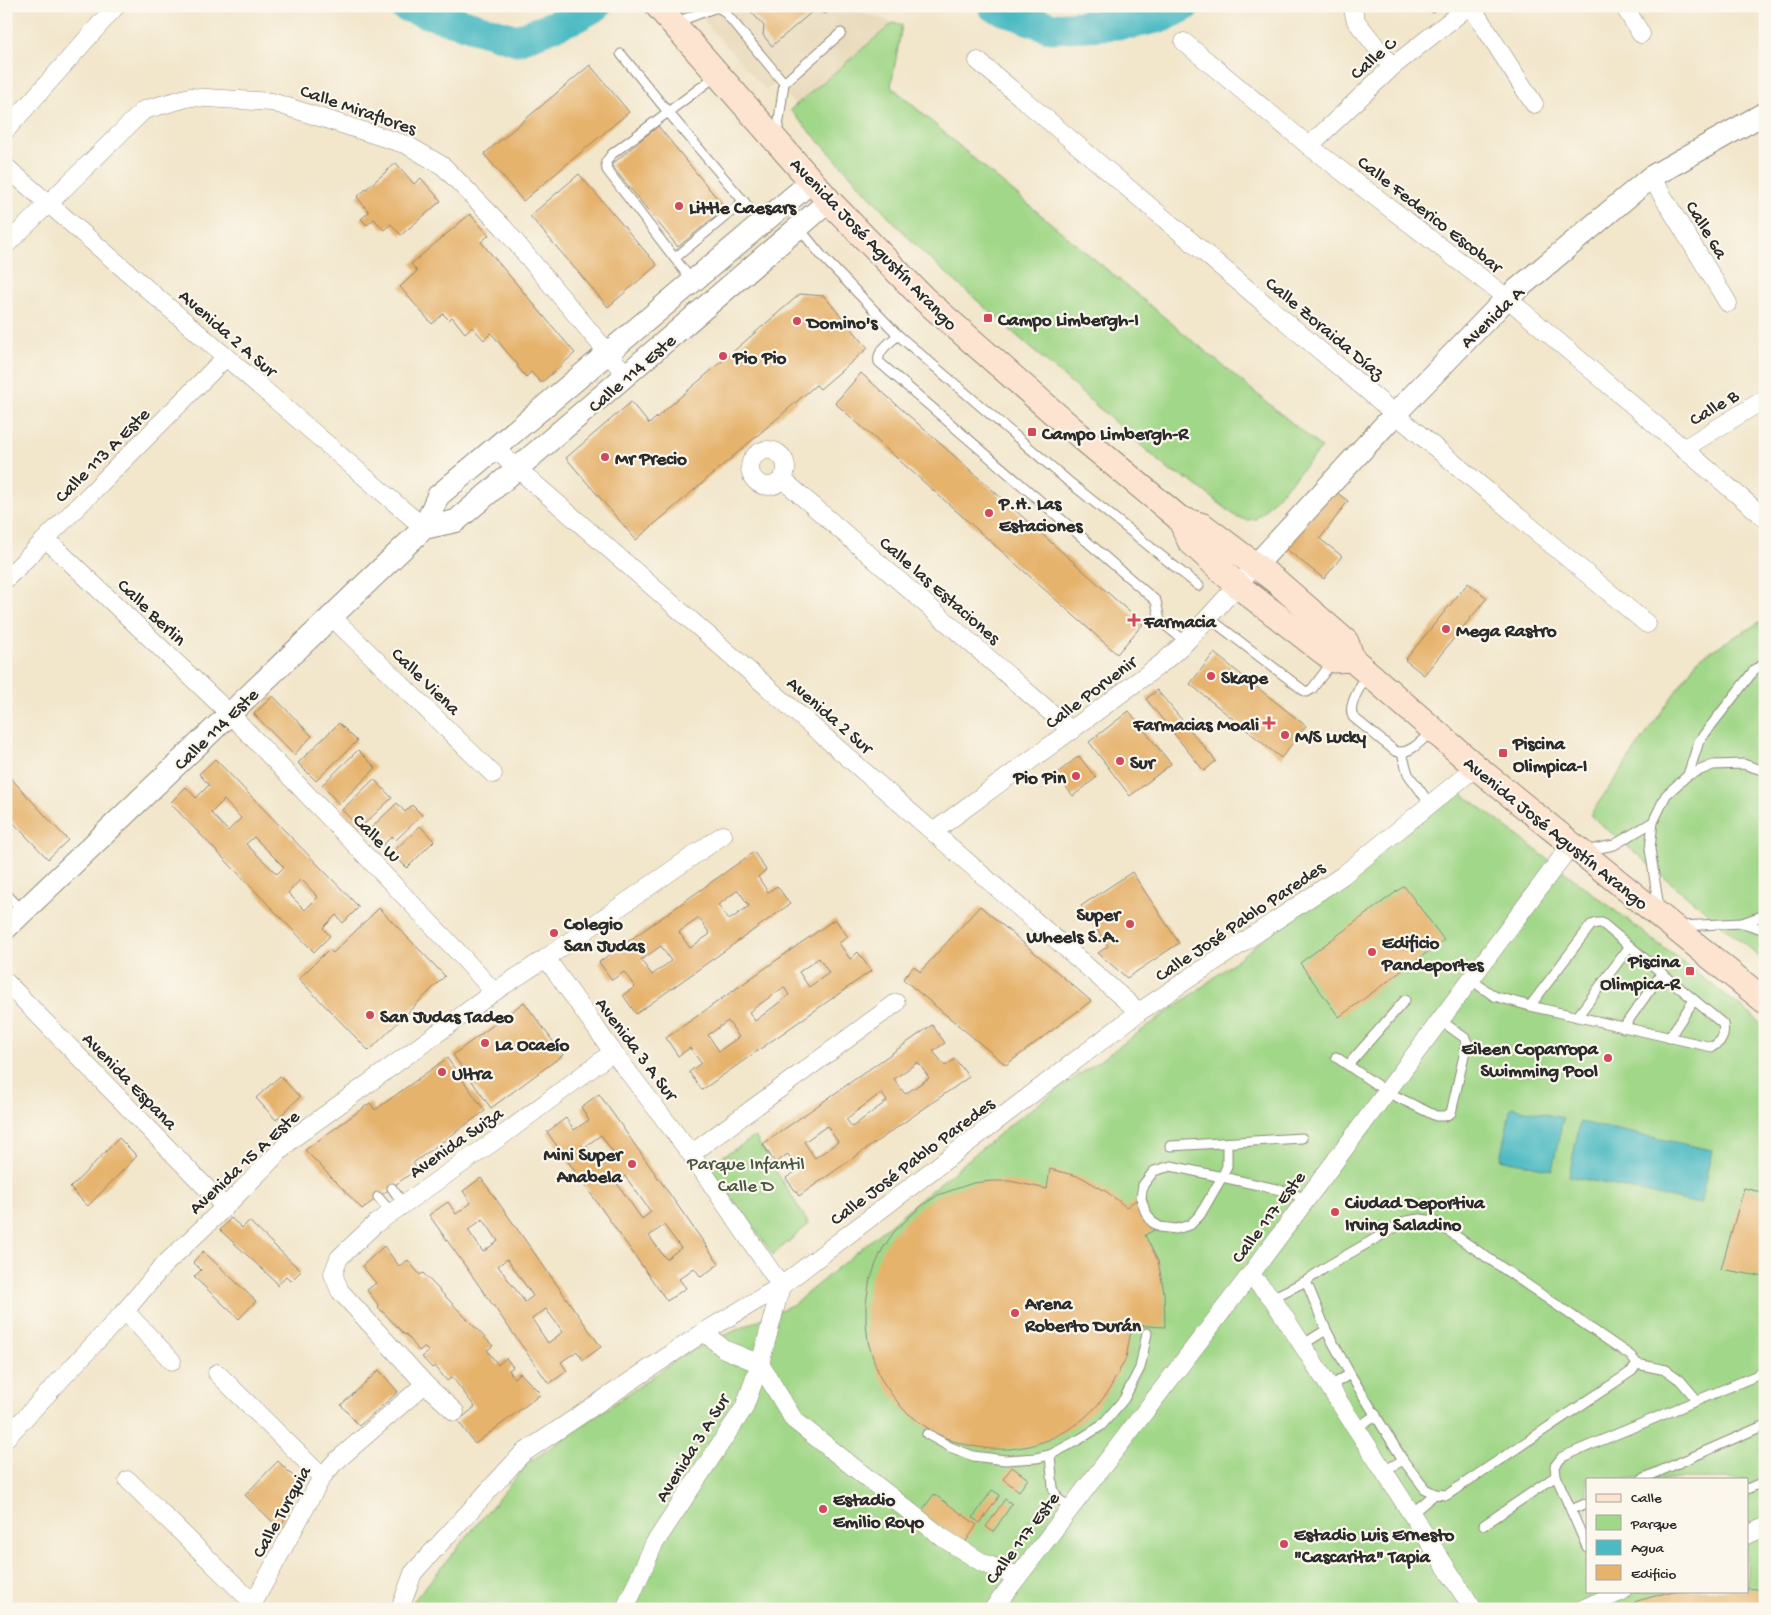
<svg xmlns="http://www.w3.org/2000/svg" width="1771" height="1615" font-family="'Gochi Hand',sans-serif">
<rect width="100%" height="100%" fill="#fbf7ec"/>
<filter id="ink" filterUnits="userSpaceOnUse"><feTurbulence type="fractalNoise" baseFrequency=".02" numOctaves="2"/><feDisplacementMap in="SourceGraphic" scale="10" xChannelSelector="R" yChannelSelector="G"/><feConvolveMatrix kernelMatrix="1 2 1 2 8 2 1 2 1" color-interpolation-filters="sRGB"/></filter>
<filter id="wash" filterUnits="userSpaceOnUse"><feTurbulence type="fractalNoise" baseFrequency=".0096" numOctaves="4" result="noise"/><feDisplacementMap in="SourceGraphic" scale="20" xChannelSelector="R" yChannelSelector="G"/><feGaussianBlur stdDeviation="1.12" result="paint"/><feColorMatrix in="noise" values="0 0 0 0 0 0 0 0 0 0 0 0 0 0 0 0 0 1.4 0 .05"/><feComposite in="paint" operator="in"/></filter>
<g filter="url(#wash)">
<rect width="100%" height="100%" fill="#f2e6cb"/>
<polygon fill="#e8d9ba" points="691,6 842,6 893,23 796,106 776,83 766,91"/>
<g fill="#a1d788" stroke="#66815a" fill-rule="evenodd">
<polygon points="893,23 902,25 891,86 988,171 1322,448 1256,519 1247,520 1238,518 1191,481 1170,471 920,250 790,110"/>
<polygon points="1765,619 1765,961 1590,815 1699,658"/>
<path d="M1455,788L1754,1017L1765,1029V1609H407L527,1464L688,1352L794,1304L1016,1120L1197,991ZM1587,1479H1747V1591H1587Z"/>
<polygon points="755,1137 809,1224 773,1255 708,1165"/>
</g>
<g fill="#4bbac3" stroke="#3b7277">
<polygon points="1511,1107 1563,1118 1552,1170 1500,1159"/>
<polygon points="1580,1122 1712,1150 1700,1204 1569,1176"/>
</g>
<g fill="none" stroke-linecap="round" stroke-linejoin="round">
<g stroke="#4bbac3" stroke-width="31">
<polyline points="404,6 517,40 576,17 596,6"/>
<polyline points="993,6 1052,28 1133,23 1165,16 1185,6"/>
</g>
</g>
<g id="blocks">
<g fill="#e6b36d" fill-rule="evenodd">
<polygon points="746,6 828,6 826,14 814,10 772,46 763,35 764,26"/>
<polygon points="1429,6 1443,6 1433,13"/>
<polygon points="590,65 629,112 523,201 484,154"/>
<polygon points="658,126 725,208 678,247 611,165"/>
<polygon points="396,163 414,184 421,178 441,201 401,235 391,224 384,230 374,219 367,225 361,219 369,212 357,197"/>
<polygon points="579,174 657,265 608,307 530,216"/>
<polygon points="470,214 489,235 481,242 575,353 541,383 531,372 526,377 517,366 518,365 491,333 484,340 472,327 465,333 452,317 449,320 443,314 432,324 400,287 417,271 411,264"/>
<polygon points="800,294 824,296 868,348 820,389 816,385 636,540 566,458 631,402 649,424"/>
<polygon points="861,373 1143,624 1117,654 835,403"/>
<polygon points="1332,489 1348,501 1320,539 1342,556 1324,579 1286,549"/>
<polygon points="1468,583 1487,598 1424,675 1405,660"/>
<polygon points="1214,653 1306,726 1281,758 1190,684"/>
<polygon points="1157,690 1216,761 1204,771 1146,699"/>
<polygon points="273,696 312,736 294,755 254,714"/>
<polygon points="1129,711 1171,764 1130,796 1089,742"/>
<polygon points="339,723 357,741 316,781 298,763"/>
<polygon points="358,750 376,768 339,804 322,785"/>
<polygon points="1079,756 1096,778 1073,796 1056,774"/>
<path d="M215,759L359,907L343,923L336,915L323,928L330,936L314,952L170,803L186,787L196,798L209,785L199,774ZM224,800L241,818L228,831L211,813ZM254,837L284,867L277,874L246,844ZM301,879L318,897L305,910L288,893Z"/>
<polygon points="6,773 68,840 48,859 6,815"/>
<polygon points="374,779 392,798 360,828 342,810"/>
<polygon points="397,803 405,812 412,805 422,815 396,840 392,836 382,846 368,831"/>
<polygon points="420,826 434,841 407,868 392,853"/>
<path d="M754,852L766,870L758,877L768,892L777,886L790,904L636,1014L623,995L635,987L624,972L612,980L599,962ZM738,890L749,906L729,920L718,905ZM699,918L710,934L690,948L679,932ZM661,946L671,961L652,975L641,960Z"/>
<polygon points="1132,872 1179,943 1127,978 1098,953 1108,946 1081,906"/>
<polygon points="1404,886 1444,940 1339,1017 1300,963"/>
<polygon points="980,906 1091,1001 1006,1065 903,979 914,966 920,972"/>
<polygon points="379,908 445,976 369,1051 299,979 329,949 333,953"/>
<path d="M835,919L848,937L839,943L850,959L858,952L871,971L702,1090L689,1072L701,1063L690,1048L678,1056L666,1038ZM819,958L829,973L809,987L799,972ZM784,987L789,995L755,1021L749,1012ZM728,1021L739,1037L719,1051L708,1035Z"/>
<polygon points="524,1002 563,1055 491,1108 453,1055"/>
<path d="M932,1025L945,1043L933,1051L945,1066L955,1059L969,1077L799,1196L786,1178L798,1170L788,1154L775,1163L763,1144ZM918,1062L929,1078L905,1094L894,1079ZM881,1093L887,1101L852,1127L846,1119ZM827,1126L838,1142L815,1158L804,1142Z"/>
<polygon points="447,1058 485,1111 413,1163 417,1169 362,1209 305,1150 370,1103 375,1110"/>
<polygon points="280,1076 300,1097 276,1120 256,1098"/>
<path d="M599,1094L719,1264L701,1277L694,1268L679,1279L686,1288L667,1301L547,1132L566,1118L574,1130L589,1120L581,1107ZM601,1135L616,1157L601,1168L586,1146ZM625,1176L651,1212L642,1219L616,1182ZM664,1225L681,1248L666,1259L649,1236Z"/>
<polygon points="119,1138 137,1156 88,1206 70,1188"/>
<polygon points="1050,1169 1081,1177 1107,1192 1126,1207 1136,1200 1156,1229 1145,1235 1158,1261 1164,1292 1165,1327 1132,1325 1126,1358 1108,1392 1096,1407 1082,1420 1066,1431 1048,1440 1030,1446 1010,1449 991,1449 971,1446 953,1441 935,1433 919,1422 904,1410 892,1395 881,1379 874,1361 868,1342 866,1323 866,1304 869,1284 875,1266 883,1248 894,1232 921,1206 938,1195 973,1183 992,1181 1010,1181 1047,1189"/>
<path d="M481,1178L601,1347L583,1360L577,1351L561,1362L567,1371L549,1384L429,1215L448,1202L456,1214L471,1203L463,1191ZM483,1219L498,1241L483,1252L468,1230ZM507,1259L533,1296L525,1302L498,1266ZM546,1309L563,1332L548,1343L532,1319Z"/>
<polygon points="1744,1188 1765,1193 1765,1277 1721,1269"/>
<polygon points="231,1218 242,1228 249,1221 301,1271 291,1281 286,1276 277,1286 276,1282 220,1230"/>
<polygon points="384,1246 399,1266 408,1260 420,1275 423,1273 493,1346 487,1350 498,1365 506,1358 513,1367 509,1370 514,1378 520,1373 541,1394 475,1444 458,1421 475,1407 452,1377 447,1381 435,1366 432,1368 422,1357 429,1352 424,1347 419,1351 406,1334 405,1335 378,1307 379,1306 367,1290 376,1283 362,1266"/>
<polygon points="203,1251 256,1301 239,1319 194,1277 201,1270 193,1262"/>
<polygon points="379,1370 398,1392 359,1426 341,1405"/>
<polygon points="278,1461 296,1479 295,1495 280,1529 245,1495"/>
<polygon points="1012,1467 1028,1479 1019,1491 1003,1479"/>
<polygon points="992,1490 1000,1495 980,1523 973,1518"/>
<polygon points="934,1494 977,1525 964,1544 921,1512"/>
<polygon points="1005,1499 1012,1504 993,1532 986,1527"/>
<polygon points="1747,1588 1765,1590 1765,1609 1624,1609 1637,1601 1673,1591 1747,1591"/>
</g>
</g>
</g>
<g filter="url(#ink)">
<use href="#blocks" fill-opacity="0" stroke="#8e887b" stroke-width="1"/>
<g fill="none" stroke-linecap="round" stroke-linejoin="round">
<g stroke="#8e887b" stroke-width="11">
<g id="service">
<polyline points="674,23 714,8 719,8 724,11 784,83"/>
<polyline points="621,54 668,112 762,223"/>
<polyline points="777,135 784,83 841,33"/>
<polyline points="799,228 821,255 898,335 1068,481 1199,586"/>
<polyline points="675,258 744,201"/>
<polyline points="692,281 607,170 606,162 612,154 716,76"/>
<path d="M898,335C891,342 876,351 879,362L1156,601L1160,621L1186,642"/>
<polyline points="1208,617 1303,690 1307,692 1312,689 1333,661"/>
<path d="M1366,675C1361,687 1347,705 1353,717L1395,751C1409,756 1422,740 1432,731"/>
<polyline points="1402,753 1408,774 1430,804"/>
<polyline points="1688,775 1699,741 1755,669 1765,664"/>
<polyline points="1585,851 1614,845 1653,822"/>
<polyline points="6,894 24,912"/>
<polyline points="1659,908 1650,849 1653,822 1666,795 1688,775 1713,765 1743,764 1765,771"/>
<polyline points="1743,923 1765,930"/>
<polyline points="1680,926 1742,923 1765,915"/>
<path d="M1470,979L1494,996L1530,1006L1712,1047C1722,1041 1725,1037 1723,1024L1602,923H1597L1591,925L1530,1006"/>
<polyline points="1577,1017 1630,946"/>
<polyline points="1623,1028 1662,973"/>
<polyline points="1669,1038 1694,1000"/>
<polyline points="1336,1057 1387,1092 1436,1116 1445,1116 1451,1113 1467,1042 1465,1038 1440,1020"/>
<polyline points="1348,1065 1405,1000"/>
<polyline points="1227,1143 1227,1166 1222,1177 1200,1215 1190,1225 1176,1229 1160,1227 1152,1222 1145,1211 1141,1198 1143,1185 1154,1171 1171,1166 1222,1177 1285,1191 1307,1199"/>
<polyline points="1170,1146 1302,1138"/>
<polyline points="392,1188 403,1204"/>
<polyline points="378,1197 391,1212"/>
<polyline points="1306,1281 1326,1330 1350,1374 1403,1460 1425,1489 1435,1494 1447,1495 1632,1371 1637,1364"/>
<polyline points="1272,1298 1306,1281 1326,1267 1406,1221 1420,1219 1434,1221 1631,1356 1637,1364 1666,1370 1680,1380 1697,1400"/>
<polyline points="1302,1345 1326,1330"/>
<polyline points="1329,1387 1350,1374"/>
<polyline points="1356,1428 1376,1415"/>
<polyline points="927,1434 950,1447 973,1456 1005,1460 1036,1458 1050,1455 1080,1439 1101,1426 1124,1399 1140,1368 1147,1333"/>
<polyline points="1050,1455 1053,1488 1058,1499 1070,1507"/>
<polyline points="1384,1471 1403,1460"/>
<polyline points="1642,1479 1765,1425"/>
<polyline points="1747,1489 1765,1481"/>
<polyline points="1571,1510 1587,1503"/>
<polyline points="1411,1514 1435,1494"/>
<polyline points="1484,1525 1556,1476"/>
<polyline points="1587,1547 1556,1476 1555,1466 1562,1457 1765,1372"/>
</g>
</g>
<g stroke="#8e887b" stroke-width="19">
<g id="minor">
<polyline points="1352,6 1356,21 1392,67"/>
<polyline points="1471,6 1534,104"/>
<polyline points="1624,6 1641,34"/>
<polyline points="1184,42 1309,146 1507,298 1765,518"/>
<polyline points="978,61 1395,414 1647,624"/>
<polyline points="6,130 116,6"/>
<polyline points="1309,146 1392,67 1469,6"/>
<polyline points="6,167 424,528"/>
<polyline points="1651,177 1728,303"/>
<polyline points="6,245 144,110 190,97 272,102 407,145 443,166 503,227 627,376"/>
<polyline points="495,449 1139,1012"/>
<polyline points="1683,449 1765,399"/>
<circle cx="768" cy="468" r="18"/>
<polyline points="782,479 1072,731"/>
<polyline points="46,539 230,714 456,950 494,992"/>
<polyline points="6,579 225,358"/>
<polyline points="332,617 493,774"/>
<polyline points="933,832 1161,664 1186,642 1245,577"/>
<polyline points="546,958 613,1052 691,1154 781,1286 760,1364 744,1408 654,1544 625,1609"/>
<polyline points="6,982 225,1207"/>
<polyline points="691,1154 896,1003"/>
<polyline points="1250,1275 1272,1298 1473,1609"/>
<polyline points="125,1311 172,1361"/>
<polyline points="704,1332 724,1349 760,1364 794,1420 943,1538 983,1563 1018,1576"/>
<polyline points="217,1373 322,1477"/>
<polyline points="455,1412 425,1384 340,1291 333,1274 339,1258 375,1224 503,1135 613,1052"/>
<polyline points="6,1438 125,1311 163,1266 225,1207 292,1139 494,992 546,958 723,835"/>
<polyline points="128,1480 253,1603"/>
<polyline points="1747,1535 1765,1527"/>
<polyline points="250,1609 322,1477 334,1463 425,1384"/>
<polyline points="400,1609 413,1573 522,1454 704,1332 781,1286 1139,1012 1342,876 1476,767"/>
<polyline points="993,1609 1250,1275 1571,845"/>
<polyline points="1583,1609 1622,1591"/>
</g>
</g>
<g stroke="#8e887b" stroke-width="24">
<g id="tertiary">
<polyline points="812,181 438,496 424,528 456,521 829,201"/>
<polyline points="1256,565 1395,414 1507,298 1651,177 1765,113"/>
<polyline points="6,928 424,528"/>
</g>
</g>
<g stroke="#8e887b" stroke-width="27">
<g id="secondary">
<polyline points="658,6 829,201 924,299 1079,435 1180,519 1203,526 1276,581 1346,642 1352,659 1476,767 1765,1001"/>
<polyline points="1180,519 1190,541 1237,585 1334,660 1352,659"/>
</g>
</g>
<use href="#service" stroke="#fff" stroke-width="9"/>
<use href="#minor" stroke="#fff" stroke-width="18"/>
<use href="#tertiary" stroke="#fff" stroke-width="22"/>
<use href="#secondary" stroke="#fde4d1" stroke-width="25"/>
</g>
</g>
<g fill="#d1495b" stroke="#fbf7ec" stroke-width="2">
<circle cx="679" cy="206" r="5"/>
<rect x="983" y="313" width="10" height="10" rx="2.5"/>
<circle cx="797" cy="321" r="5"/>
<circle cx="723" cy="356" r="5"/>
<rect x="1027" y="427" width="10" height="10" rx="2.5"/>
<circle cx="605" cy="457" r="5"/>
<circle cx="989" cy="513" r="5"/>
<path d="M1131.5 612.5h5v5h5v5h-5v5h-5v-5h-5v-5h5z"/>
<circle cx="1446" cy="629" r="5"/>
<circle cx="1211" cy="676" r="5"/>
<path d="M1266.5 715.5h5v5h5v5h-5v5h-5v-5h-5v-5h5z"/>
<circle cx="1285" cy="735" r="5"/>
<rect x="1498" y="748" width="10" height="10" rx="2.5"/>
<circle cx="1120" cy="761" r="5"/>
<circle cx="1076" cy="776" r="5"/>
<circle cx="1130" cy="924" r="5"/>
<circle cx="554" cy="933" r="5"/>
<circle cx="1372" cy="952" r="5"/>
<rect x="1685" y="966" width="10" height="10" rx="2.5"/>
<circle cx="370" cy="1015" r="5"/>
<circle cx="485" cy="1043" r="5"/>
<circle cx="1608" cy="1058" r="5"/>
<circle cx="442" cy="1072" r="5"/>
<circle cx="632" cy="1164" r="5"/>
<circle cx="1335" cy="1212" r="5"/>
<circle cx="1015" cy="1313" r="5"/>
<circle cx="823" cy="1509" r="5"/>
<circle cx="1284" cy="1544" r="5"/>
</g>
<g text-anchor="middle" stroke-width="4.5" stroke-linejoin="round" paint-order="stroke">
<g font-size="19" fill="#2b2b2b" stroke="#fbf7ec">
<text transform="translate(1372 57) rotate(-41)" y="7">Calle C</text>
<text transform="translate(359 108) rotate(19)" y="7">Calle Miraflores</text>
<text transform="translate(1431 213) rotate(38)" y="7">Calle Federico Escobar</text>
<text transform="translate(1708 229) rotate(59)" y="7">Calle 6a</text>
<text transform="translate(875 243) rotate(46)" y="7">Avenida José Agustín Arango</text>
<text transform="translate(1491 316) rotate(-44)" y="7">Avenida A</text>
<text transform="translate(1326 327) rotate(40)" y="7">Calle Zoraida Díaz</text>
<text transform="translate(229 332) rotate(41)" y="7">Avenida 2 A Sur</text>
<text transform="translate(631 372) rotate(-41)" y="7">Calle 114 Este</text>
<text transform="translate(1713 406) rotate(-31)" y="7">Calle B</text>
<text transform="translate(101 454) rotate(-45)" y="7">Calle 113 A Este</text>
<text transform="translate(941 589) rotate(41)" y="7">Calle las Estaciones</text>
<text transform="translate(153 611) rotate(44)" y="7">Calle Berlin</text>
<text transform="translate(427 680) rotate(44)" y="7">Calle Viena</text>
<text transform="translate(1090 691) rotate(-37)" y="7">Calle Porvenir</text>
<text transform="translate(831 714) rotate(41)" y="7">Avenida 2 Sur</text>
<text transform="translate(215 728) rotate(-44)" y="7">Calle 114 Este</text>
<text transform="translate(1557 832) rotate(39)" y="7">Avenida José Agustín Arango</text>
<text transform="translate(378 837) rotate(46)" y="7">Calle W</text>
<text transform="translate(1239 920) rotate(-34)" y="7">Calle José Pablo Paredes</text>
<text transform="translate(638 1048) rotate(53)" y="7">Avenida 3 A Sur</text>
<text transform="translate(131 1080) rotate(46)" y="7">Avenida Espana</text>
<text transform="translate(455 1141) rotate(-35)" y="7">Avenida Suiza</text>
<text transform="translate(911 1160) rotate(-37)" y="7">Calle José Pablo Paredes</text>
<text transform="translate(243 1161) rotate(-43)" y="7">Avenida 15 A Este</text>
<text transform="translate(1267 1216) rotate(-53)" y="7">Calle 117 Este</text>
<text transform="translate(691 1447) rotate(-58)" y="7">Avenida 3 A Sur</text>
<text transform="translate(280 1511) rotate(-61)" y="7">Calle Turquia</text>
<text transform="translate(1021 1537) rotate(-53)" y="7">Calle 117 Este</text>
</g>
<g font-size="19" font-weight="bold" fill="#2b2b2b" stroke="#fbf7ec" text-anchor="start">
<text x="689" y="213">Little Caesars</text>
<text x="998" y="325">Campo Limbergh-I</text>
<text x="807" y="328">Domino's</text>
<text x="733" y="363">Pio Pio</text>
<text x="1042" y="439">Campo Limbergh-R</text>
<text x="615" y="464">Mr Precio</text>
<text x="999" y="509">P.H. Las<tspan x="999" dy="22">Estaciones</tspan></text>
<text x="1144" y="627">Farmacia</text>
<text x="1456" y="636">Mega Rastro</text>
<text x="1221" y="683">Skape</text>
<text x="1259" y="730" text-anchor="end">Farmacias Moali</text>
<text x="1295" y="742">M/S Lucky</text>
<text x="1513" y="749">Piscina<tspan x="1513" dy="22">Olimpica-I</tspan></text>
<text x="1130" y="768">Sur</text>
<text x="1066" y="783" text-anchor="end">Pio Pin</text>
<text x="1120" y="920" text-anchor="end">Super<tspan x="1120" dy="22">Wheels S.A.</tspan></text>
<text x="564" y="929">Colegio<tspan x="564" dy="22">San Judas</tspan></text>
<text x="1382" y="948">Edificio<tspan x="1382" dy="22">Pandeportes</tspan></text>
<text x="1680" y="967" text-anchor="end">Piscina<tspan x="1680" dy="22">Olimpica-R</tspan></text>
<text x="380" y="1022">San Judas Tadeo</text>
<text x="495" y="1050">La Ocaeío</text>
<text x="1598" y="1054" text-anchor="end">Eileen Coparropa<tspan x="1598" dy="22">Swimming Pool</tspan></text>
<text x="452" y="1079">Ultra</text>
<text x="622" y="1160" text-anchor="end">Mini Super<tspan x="622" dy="22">Anabela</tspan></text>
<text x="1345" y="1208">Ciudad Deportiva<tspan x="1345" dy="22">Irving Saladino</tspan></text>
<text x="1025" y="1309">Arena<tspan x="1025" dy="22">Roberto Durán</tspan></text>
<text x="833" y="1505">Estadio<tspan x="833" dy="22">Emilio Royo</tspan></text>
<text x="1294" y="1540">Estadio Luis Ernesto<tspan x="1294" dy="22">"Cascarita" Tapia</tspan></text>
</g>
<g font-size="19" fill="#485642" stroke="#fbf7ec">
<text x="746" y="1169">Parque Infantil<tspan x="746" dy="22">Calle D</tspan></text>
</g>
</g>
<rect width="1771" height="1615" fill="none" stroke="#fbf7ec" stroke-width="25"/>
<rect x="1586" y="1478" width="162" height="115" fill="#fbf7ec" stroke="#a8a59f"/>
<rect x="1596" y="1494" width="25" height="8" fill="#fde4d1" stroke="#a8a59f"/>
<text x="1631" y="1502" font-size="15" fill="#2b2b2b">Calle</text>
<rect x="1596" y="1515" width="25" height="15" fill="#a1d788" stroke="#a8a59f"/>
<text x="1631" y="1528" font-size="15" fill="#2b2b2b">Parque</text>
<rect x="1596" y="1540" width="25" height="15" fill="#4bbac3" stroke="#a8a59f"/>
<text x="1631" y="1552" font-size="15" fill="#2b2b2b">Agua</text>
<rect x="1596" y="1565" width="25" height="15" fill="#e6b36d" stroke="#a8a59f"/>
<text x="1631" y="1578" font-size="15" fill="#2b2b2b">Edificio</text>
</svg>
